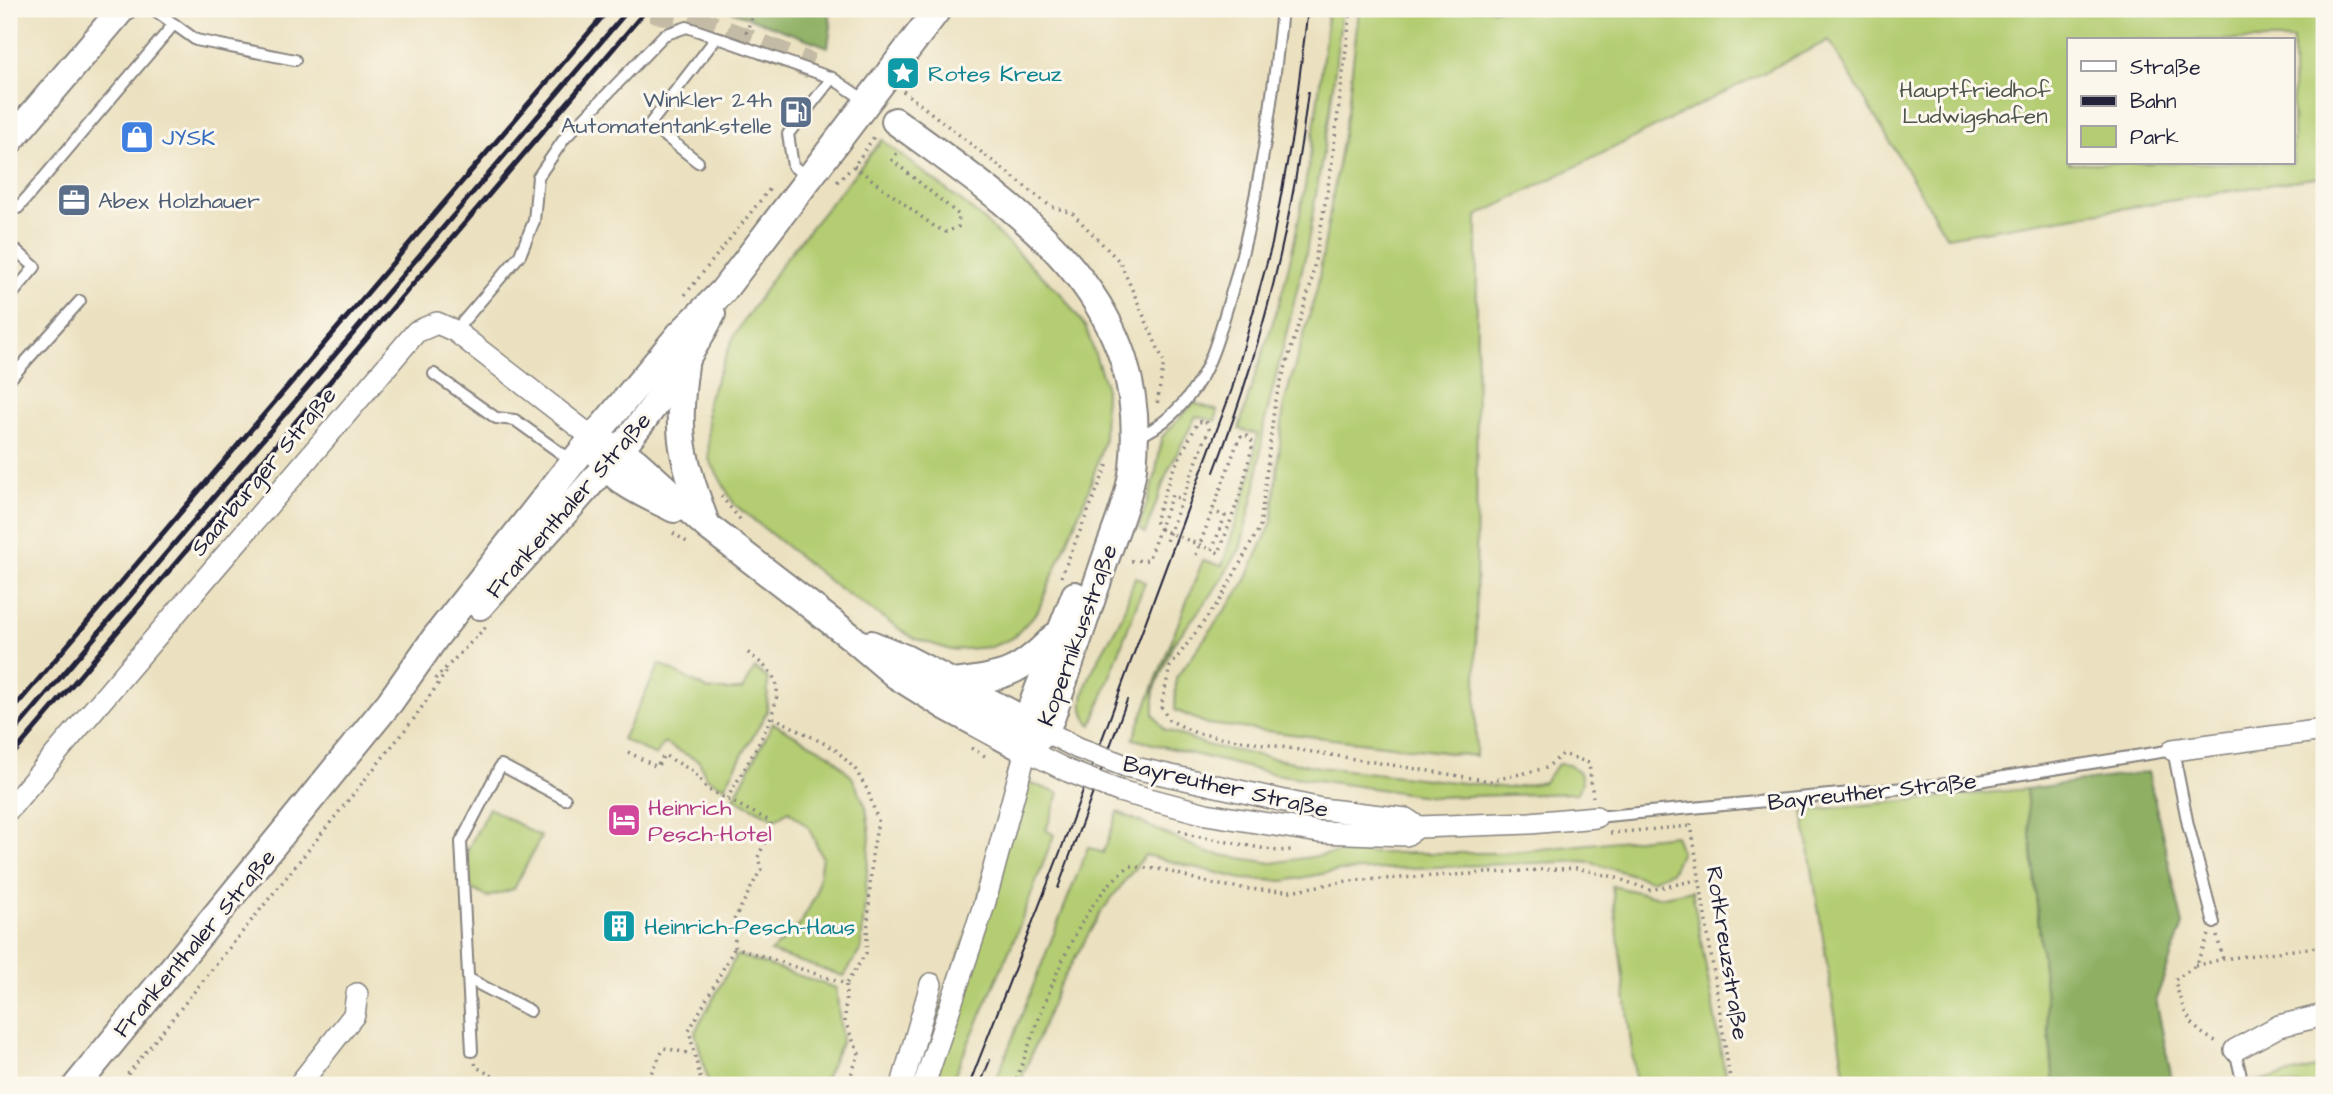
<svg xmlns="http://www.w3.org/2000/svg" width="2333" height="1094" font-family="'Architects Daughter',sans-serif">
<rect width="100%" height="100%" fill="#fbf7ec"/>
<filter id="ink" filterUnits="userSpaceOnUse"><feTurbulence type="fractalNoise" baseFrequency=".0143" numOctaves="2"/><feDisplacementMap in="SourceGraphic" scale="14" xChannelSelector="R" yChannelSelector="G"/><feConvolveMatrix kernelMatrix="1 2 1 2 8 2 1 2 1" color-interpolation-filters="sRGB"/></filter>
<filter id="wash" filterUnits="userSpaceOnUse"><feTurbulence type="fractalNoise" baseFrequency=".00686" numOctaves="4" result="noise"/><feDisplacementMap in="SourceGraphic" scale="28" xChannelSelector="R" yChannelSelector="G"/><feGaussianBlur stdDeviation="1.57" result="paint"/><feColorMatrix in="noise" values="0 0 0 0 0 0 0 0 0 0 0 0 0 0 0 0 0 1.4 0 .05"/><feComposite in="paint" operator="in"/></filter>
<g filter="url(#wash)">
<rect width="100%" height="100%" fill="#ebe1c0"/>
<g fill="#b4cd72" stroke="#6b7856" stroke-width="2" fill-rule="evenodd">
<path d="M1328,9H1342L1330,112L1306,253L1264,425L1256,486L1240,549L1212,594L1173,644L1154,691V715L1164,729L1210,746L1319,767L1508,788L1544,782L1558,764L1569,765L1580,773L1582,783L1578,793L1433,797L1274,774L1133,739L1203,560L1222,566L1252,472L1257,434L1239,429C1252,380 1271,333 1284,285C1307,195 1319,101 1328,9Z"/>
<path d="M1359,9H2324V176L1947,237L1829,40L1477,216L1476,756L1207,724L1175,710L1176,678L1244,584L1272,522L1284,404L1317,289L1348,105ZM2069,40H2293V163H2069Z"/>
<polygon points="882,140 975,212 1061,294 1086,328 1105,384 1104,441 1088,492 1038,611 1013,638 991,647 951,650 913,638 833,584 734,504 709,459 707,402 734,336 785,259"/>
<polygon points="1194,403 1218,411 1215,421 1196,416 1168,471 1145,533 1139,528 1155,477 1162,437"/>
<path d="M1135,577L1145,582L1092,725C1063,703 1110,643 1121,618C1126,605 1130,591 1135,577Z"/>
<polygon points="660,664 709,690 742,690 755,668 768,679 767,712 724,787 706,777 699,761 664,743 656,756 622,739"/>
<polygon points="773,723 831,755 852,777 866,807 870,836 861,949 844,976 770,952 799,926 816,895 822,857 809,828 789,811 775,819 734,798"/>
<polygon points="1009,776 1059,793 1046,830 1054,835 1013,942 950,1085 914,1085 977,905"/>
<polygon points="2026,789 2054,1085 1846,1085 1803,811"/>
<polygon points="489,808 541,837 514,889 488,897 471,889 467,851"/>
<polygon points="1118,812 1208,853 1272,863 1337,853 1502,853 1675,835 1681,852 1671,872 1651,880 1585,861 1338,871 1284,881 1242,879 1145,855 1101,912 1059,986 1019,1085 994,1085 1088,847 1103,853"/>
<polygon points="1612,886 1659,897 1692,890 1727,1085 1636,1085"/>
<polygon points="737,955 836,988 842,1041 822,1085 709,1085 695,1032"/>
<polygon points="2324,1066 2324,1085 2251,1085 2250,1083"/>
</g>
<g fill="#8fb064" stroke="#586950" stroke-width="2">
<polygon points="726,9 829,9 831,26 828,47"/>
<polygon points="2148,772 2183,925 2156,999 2173,1085 2054,1085 2026,789"/>
</g>
</g>
<g filter="url(#ink)">
<g fill="none" stroke-linecap="round" stroke-linejoin="round">
<polyline stroke="#c3bba5" stroke-width="26" stroke-dasharray="26 13" stroke-linecap="butt" points="652,9 681,16 811,66"/>
<g stroke="#86827e" stroke-width="14">
<g id="service">
<polyline points="153,9 196,40 295,60"/>
<polyline points="698,162 650,124 717,37"/>
<polyline points="808,178 793,166 788,134 832,78"/>
<polyline points="9,199 18,208 174,24"/>
<polyline points="9,244 35,267 9,298"/>
<polyline points="455,331 520,255 534,221 538,177 564,139 664,35 687,27 832,78 866,101"/>
<polyline points="434,374 496,418 515,420 573,462"/>
<polyline points="9,380 80,301"/>
<path d="M1135,438C1163,427 1186,404 1201,378C1213,357 1220,331 1227,308C1257,212 1272,109 1282,9"/>
<polyline points="1596,817 1979,781 2173,750 2188,825 2214,923"/>
<polyline points="469,979 530,1011"/>
<polyline points="2235,1050 2243,1085"/>
<polyline points="472,1051 461,842 501,765 565,799"/>
</g>
</g>
<g stroke="#86827e" stroke-width="24">
<g id="minor">
<polyline points="1033,725 1078,748"/>
<polyline points="2173,750 2324,730"/>
<polyline points="1126,766 1321,809 1406,819 1418,827"/>
<polyline points="1119,791 1206,814 1319,832 1406,835 1418,827 1530,823 1596,817"/>
<polyline points="9,809 416,332 437,323 455,331 593,438"/>
<polyline points="2235,1050 2279,1026 2324,1015"/>
<polyline points="299,1085 354,1015 357,994"/>
<polyline points="902,1085 931,984"/>
<polyline points="924,1085 984,905 1026,750 1068,771"/>
</g>
</g>
<g stroke="#86827e" stroke-width="30">
<g id="tertiary">
<path d="M895,121C1019,211 1152,295 1133,468C1129,499 1115,531 1105,560C1087,612 1070,664 1052,716L1045,732L1026,750"/>
<polyline points="9,142 122,9"/>
<path d="M685,365C675,435 682,456 705,521"/>
<polyline points="593,438 618,448 636,462 707,526 850,636 897,676 945,706 1026,750"/>
<path d="M597,449C609,482 645,494 674,509"/>
<path d="M480,606C562,514 655,424 712,314"/>
<polyline points="871,644 905,658 1026,721"/>
<path d="M953,683C1005,676 1017,675 1054,637"/>
<polyline points="1026,750 1026,721 1075,595"/>
<polyline points="77,1085 390,702 435,638 573,462 679,335 723,291 938,9"/>
</g>
</g>
<g stroke="#86827e" stroke-width="3.5" stroke-dasharray="2 5" stroke-linecap="butt">
<polyline points="1351,9 1331,169 1311,284 1275,401 1260,527 1220,600 1170,667 1161,707 1169,720 1196,733 1490,781 1546,768 1563,754 1589,763 1593,797"/>
<polyline points="744,11 745,9"/>
<polyline points="746,33 755,9"/>
<polyline points="903,91 1050,206 1072,213 1120,262 1164,362 1157,404"/>
<polyline points="854,166 935,227 946,232 958,227 959,215 892,160 899,150"/>
<polyline points="837,182 854,166 876,134"/>
<polyline points="685,295 772,186"/>
<polyline points="721,496 743,523"/>
<polyline points="1160,529 1155,521 1172,472 1198,422 1206,421 1209,429 1165,544"/>
<polyline points="673,533 690,544"/>
<polyline points="1196,555 1238,441 1242,435 1247,436 1253,443 1242,489 1219,553 1212,550 1225,516 1213,511"/>
<polyline points="1131,561 1148,560 1172,495 1180,499"/>
<polyline points="1061,577 1109,461"/>
<polyline points="435,679 486,627"/>
<polyline points="971,748 985,756"/>
<polyline points="628,752 657,767 664,755 694,772 707,789 768,820 772,827 758,857 761,869 734,920 735,947 846,984 866,953 872,856 878,821 868,791 855,769 835,749 771,716"/>
<path d="M727,799C741,773 779,717 777,688C775,671 758,661 746,651"/>
<polyline points="1691,824 1731,1085"/>
<polyline points="1179,830 1190,835 1277,851 1291,850"/>
<polyline points="1610,833 1691,826"/>
<path d="M2209,935L2195,966L2175,980C2182,1009 2189,1030 2218,1042"/>
<polyline points="2217,936 2223,959"/>
<polyline points="2195,966 2223,959 2324,946"/>
<polyline points="846,985 845,1022 859,1054 847,1085"/>
<polyline points="475,1063 476,1067 509,1085"/>
<polyline points="119,1085 413,720 447,671"/>
<polyline points="645,1085 664,1048 692,1054"/>
<polyline points="702,1085 689,1031 735,947"/>
<path d="M1014,1085C1040,1020 1072,906 1130,866L1165,870L1211,884L1258,890L1290,891L1347,881L1576,868L1614,877L1650,890L1697,880"/>
</g>
<use href="#service" stroke="#fff" stroke-width="10"/>
<use href="#minor" stroke="#fff" stroke-width="21"/>
<use href="#tertiary" stroke="#fff" stroke-width="26"/>
<g stroke="#22223b" stroke-width="2">
<path d="M1214,472C1261,350 1293,222 1308,92"/>
<polyline points="1058,888 1127,700"/>
<polyline points="969,1085 1062,847 1232,389 1272,244 1292,136 1308,9"/>
<polyline points="980,1085 990,1060"/>
</g>
<g stroke="#22223b" stroke-width="5">
<polyline points="9,714 609,9"/>
<polyline points="9,738 629,9"/>
<polyline points="9,759 647,9"/>
</g>
<g stroke="#86827e" stroke-width="24" stroke-linecap="butt">
<g id="minor-bridge">
<polyline points="1078,748 1126,766"/>
<polyline points="1068,771 1119,791"/>
</g>
</g>
<polyline stroke="#86827e" stroke-width="3.5" stroke-dasharray="2 5" stroke-linecap="butt" points="1160,529 1212,550"/>
<use href="#minor-bridge" stroke="#fff" stroke-width="21"/>
</g>
</g>
<defs>
<g id="sight-square" transform="scale(1.75)"><rect x="-9" y="-9" width="18" height="18" rx="4" fill="#0f9aa8" stroke="#fbf7ec"/><path d="M0-6L1.8-2.2L6-1.7L2.9 1.2L3.7 5.4L0 3.3L-3.7 5.4L-2.9 1.2L-6-1.7L-1.8-2.2Z" fill="#fff"/></g>
<g id="fuel-square" transform="scale(1.75)"><rect x="-9" y="-9" width="18" height="18" rx="4" fill="#5c6f8a" stroke="#fbf7ec"/><path d="M-5.5-6h7V0h2V4h1.3V-2.5L3-4.5l.8-.8L6-3V5H2.5V1h-1V6h-7ZM-4.2-4.7v3.2H.2V-4.7Z" fill="#fff"/></g>
<g id="shop-square" transform="scale(1.75)"><rect x="-9" y="-9" width="18" height="18" rx="4" fill="#3f7fe0" stroke="#fbf7ec"/><path d="M-5-2.5h2.3a2.7 3.5 0 0 1 5.4 0H5L5.5 6h-11ZM-1.5-2.5h3a1.5 2.3 0 0 0-3 0Z" fill="#fff"/></g>
<g id="office-square" transform="scale(1.75)"><rect x="-9" y="-9" width="18" height="18" rx="4" fill="#5c6f8a" stroke="#fbf7ec"/><path d="M-6-3h4V-5.5h4V-3h4V5H-6ZM-1-4.5V-3h2v-1.5ZM-6 0V1H6V0Z" fill="#fff"/></g>
<g id="hotel-square" transform="scale(1.75)"><rect x="-9" y="-9" width="18" height="18" rx="4" fill="#d1479c" stroke="#fbf7ec"/><path d="M-6-4.5h1.5V1H6V5H4.5V3h-9V5H-6ZM-4 0a1.8 1.8 0 1 1 3.6 0ZM.5 0V-2.5h3Q6-2.5 6 0Z" fill="#fff"/></g>
<g id="building-square" transform="scale(1.75)"><rect x="-9" y="-9" width="18" height="18" rx="4" fill="#0f9aa8" stroke="#fbf7ec"/><path d="M-4-6H4V6H1V3H-1V6H-4ZM-2.5-4.3h1.7v1.8h-1.7ZM.8-4.3h1.7v1.8H.8ZM-2.5-1h1.7V.8h-1.7ZM.8-1h1.7V.8H.8Z" fill="#fff"/></g>
</defs>
<g fill-rule="evenodd">
<use href="#sight-square" x="903" y="73"/>
<use href="#fuel-square" x="796" y="112"/>
<use href="#shop-square" x="137" y="137"/>
<use href="#office-square" x="74" y="200"/>
<use href="#hotel-square" x="624" y="820"/>
<use href="#building-square" x="619" y="926"/>
</g>
<g text-anchor="middle" stroke-width="6" stroke-linejoin="round" paint-order="stroke">
<g font-size="23" fill="#0d838f" stroke="#fbf7ec" text-anchor="start">
<text x="928" y="81">Rotes Kreuz</text>
<text x="644" y="934">Heinrich-Pesch-Haus</text>
</g>
<g font-size="23" fill="#4e554c" stroke="#fbf7ec">
<text x="1975" y="97">Hauptfriedhof<tspan x="1975" dy="26">Ludwigshafen</tspan></text>
</g>
<g font-size="23" fill="#4e5e75" stroke="#fbf7ec" text-anchor="end">
<text x="772" y="107">Winkler 24h<tspan x="772" dy="26">Automatentankstelle</tspan></text>
<text x="98" y="208" text-anchor="start">Abex Holzhauer</text>
</g>
<g font-size="23" fill="#366cbe" stroke="#fbf7ec" text-anchor="start">
<text x="162" y="145">JYSK</text>
</g>
<g font-size="23" fill="#22223b" stroke="#fbf7ec">
<text transform="translate(263 471) rotate(-50)" y="8">Saarburger Straße</text>
<text transform="translate(568 505) rotate(-49)" y="8">Frankenthaler Straße</text>
<text transform="translate(1077 635) rotate(-70)" y="8">Kopernikusstraße</text>
<text transform="translate(1226 786) rotate(13)" y="8">Bayreuther Straße</text>
<text transform="translate(1872 791) rotate(-6)" y="8">Bayreuther Straße</text>
<text transform="translate(194 943) rotate(-50)" y="8">Frankenthaler Straße</text>
<text transform="translate(1728 953) rotate(81)" y="8">Rotkreuzstraße</text>
</g>
<g font-size="23" fill="#b23c85" stroke="#fbf7ec" text-anchor="start">
<text x="648" y="815">Heinrich<tspan x="648" dy="26">Pesch-Hotel</tspan></text>
</g>
</g>
<rect width="2333" height="1094" fill="none" stroke="#fbf7ec" stroke-width="35"/>
<rect x="2067" y="38" width="228" height="126" fill="#fbf7ec" stroke="#a4a2a5" stroke-width="2"/>
<rect x="2081" y="61" width="35" height="10" fill="#ffffff" stroke="#a4a2a5" stroke-width="2"/>
<text x="2130" y="74" font-size="21" fill="#22223b">Straße</text>
<rect x="2081" y="96" width="35" height="10" fill="#22223b" stroke="#a4a2a5" stroke-width="2"/>
<text x="2130" y="108" font-size="21" fill="#22223b">Bahn</text>
<rect x="2081" y="126" width="35" height="21" fill="#b4cd72" stroke="#a4a2a5" stroke-width="2"/>
<text x="2130" y="144" font-size="21" fill="#22223b">Park</text>
</svg>
